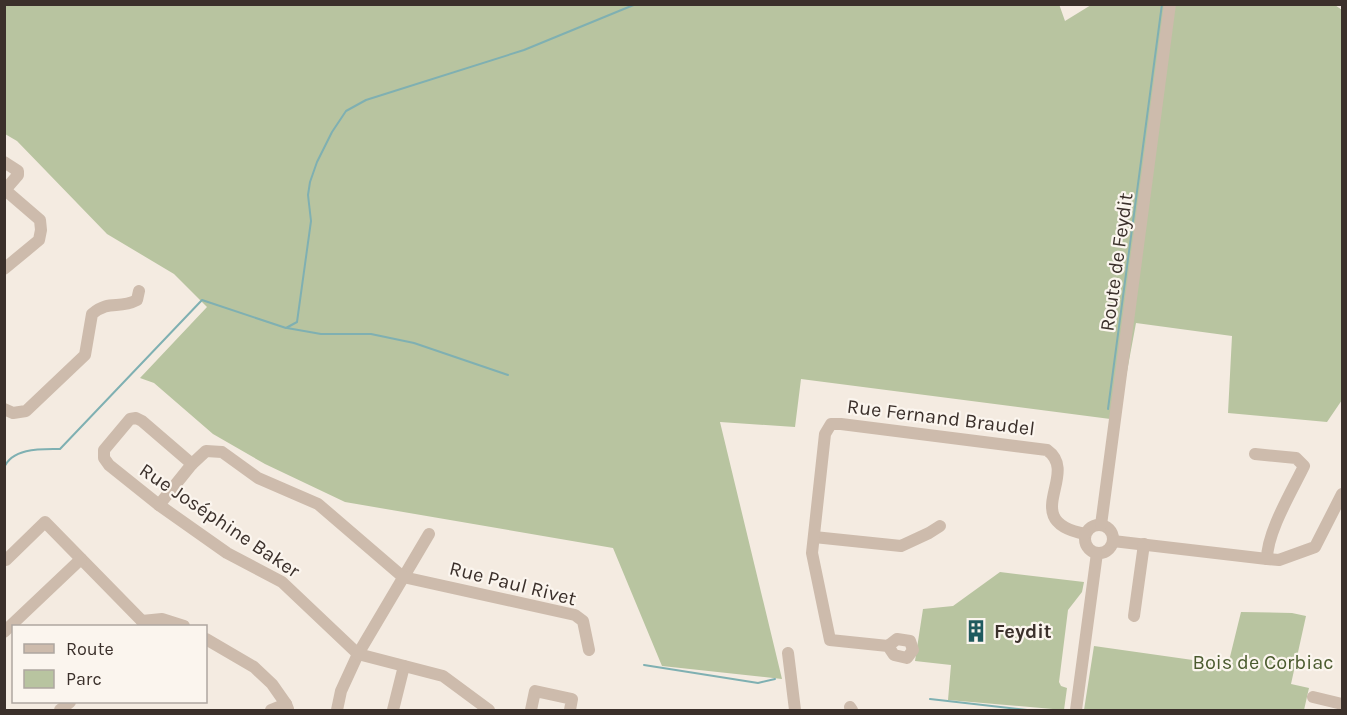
<svg xmlns="http://www.w3.org/2000/svg" width="1347" height="715" font-family="Karla,sans-serif">
<rect width="100%" height="100%" fill="#f4ebe1"/>
<g fill="#b8c4a0">
<polygon points="1059,4 1065,21 1091,5 1335,5 1342,10 1342,400 1327,422 1228,413 1232,336 1136,323 1118,420 801,379 795,427 720,422 782,679 662,666 613,548 345,502 265,464 213,434 154,383 140,378 207,307 174,274 107,234 17,141 5,134 5,5"/>
<polygon points="1000,572 1084,582 1082,592 1068,610 1059,682 1061,686 1067,688 1064,710 948,700 951,665 915,661 923,609 953,606"/>
<polygon points="1241,612 1292,613 1306,616 1291,684 1309,688 1304,710 1084,710 1094,646 1228,665"/>
</g>
<g fill="none" stroke-linecap="round" stroke-linejoin="round">
<g stroke="#7fb0b2" stroke-width="2">
<polyline points="287,328 321,334 371,334 414,343 508,375"/>
<polyline points="1108,409 1162,4"/>
<path d="M4,468C12,447 43,449 60,449L202,300L286,328L297,322L311,221L308,195L310,182L317,162L332,132L346,111L366,100L524,50L636,4"/>
<polyline points="644,665 758,683 775,679"/>
<polyline points="930,699 1027,710"/>
</g>
<g stroke="#cdbbac" stroke-width="12">
<polyline points="4,162 18,171 18,175 5,190"/>
<polyline points="4,189 40,220 41,230 39,240 4,269"/>
<path d="M4,409L13,413L26,411L85,355L92,314C110,299 118,310 137,300L139,291"/>
<path d="M1255,454L1296,458L1304,466C1292,491 1267,532 1267,559"/>
<polyline points="159,505 192,464"/>
<circle cx="1099" cy="539" r="14"/>
<polyline points="1101,525 1170,4"/>
<polyline points="814,537 901,546 929,533 940,526"/>
<polyline points="1113,541 1267,559 1279,560 1315,547 1342,494"/>
<polyline points="6,560 45,522 142,621"/>
<polyline points="1134,616 1144,544"/>
<polyline points="142,621 162,619 184,626"/>
<polyline points="4,632 81,559"/>
<polyline points="206,639 254,667 272,684 286,704"/>
<path d="M888,646L894,655L907,658L913,650L910,641L897,639L888,646L830,640L812,553L825,434L831,424H841L1047,450C1081,474 1017,521 1085,534"/>
<polyline points="788,653 795,710"/>
<polyline points="1313,697 1342,704"/>
<polyline points="850,707 852,710"/>
<polyline points="60,710 70,702"/>
<polyline points="271,710 286,704 288,709"/>
<polyline points="337,710 341,691 358,654 429,534"/>
<polyline points="393,710 404,666"/>
<polyline points="489,710 443,676 358,654 282,582 227,553 159,505 109,465 104,458 104,450 130,419 136,418 142,421 192,464 206,451 222,452 258,478 318,504 403,577 575,615 583,621 589,650"/>
<polyline points="531,710 535,691 572,699 570,710"/>
<polyline points="1076,710 1097,553"/>
</g>
</g>
<defs>
<g id="building-bare" transform="scale(1.8)"><path d="M-4-6H4V6H1V3H-1V6H-4ZM-2.5-4.3h1.7v1.8h-1.7ZM.8-4.3h1.7v1.8H.8ZM-2.5-1h1.7V.8h-1.7ZM.8-1h1.7V.8H.8Z" fill="#1f5a5e" stroke="#fbf5ee" stroke-width="2.5" paint-order="stroke"/></g>
</defs>
<g fill-rule="evenodd">
<use href="#building-bare" x="976" y="631"/>
</g>
<g text-anchor="middle" stroke-width="4.5" stroke-linejoin="round" paint-order="stroke">
<g font-size="20" fill="#3b302b" stroke="#fbf5ee">
<text transform="translate(1116 262) rotate(-82)" y="7">Route de Feydit</text>
<text transform="translate(941 417) rotate(7)" y="7">Rue Fernand Braudel</text>
<text transform="translate(220 520) rotate(34)" y="7">Rue Joséphine Baker</text>
<text transform="translate(513 583) rotate(14)" y="7">Rue Paul Rivet</text>
</g>
<g font-size="20" font-weight="bold" fill="#3b302b" stroke="#fbf5ee" text-anchor="start">
<text x="994" y="638">Feydit</text>
</g>
<g font-size="20" fill="#4a5a2e" stroke="#fbf5ee">
<text x="1263" y="669">Bois de Corbiac</text>
</g>
</g>
<rect width="1347" height="715" fill="none" stroke="#3b302b" stroke-width="12"/>
<rect x="12" y="625" width="195" height="78" fill="#fbf5ee" stroke="#aea6a0" stroke-width="1.5"/>
<rect x="24" y="644" width="30" height="9" fill="#cdbbac" stroke="#aea6a0" stroke-width="1.5"/>
<text x="66" y="655" font-size="18" fill="#3b302b">Route</text>
<rect x="24" y="670" width="30" height="18" fill="#b8c4a0" stroke="#aea6a0" stroke-width="1.5"/>
<text x="66" y="685" font-size="18" fill="#3b302b">Parc</text>
</svg>
